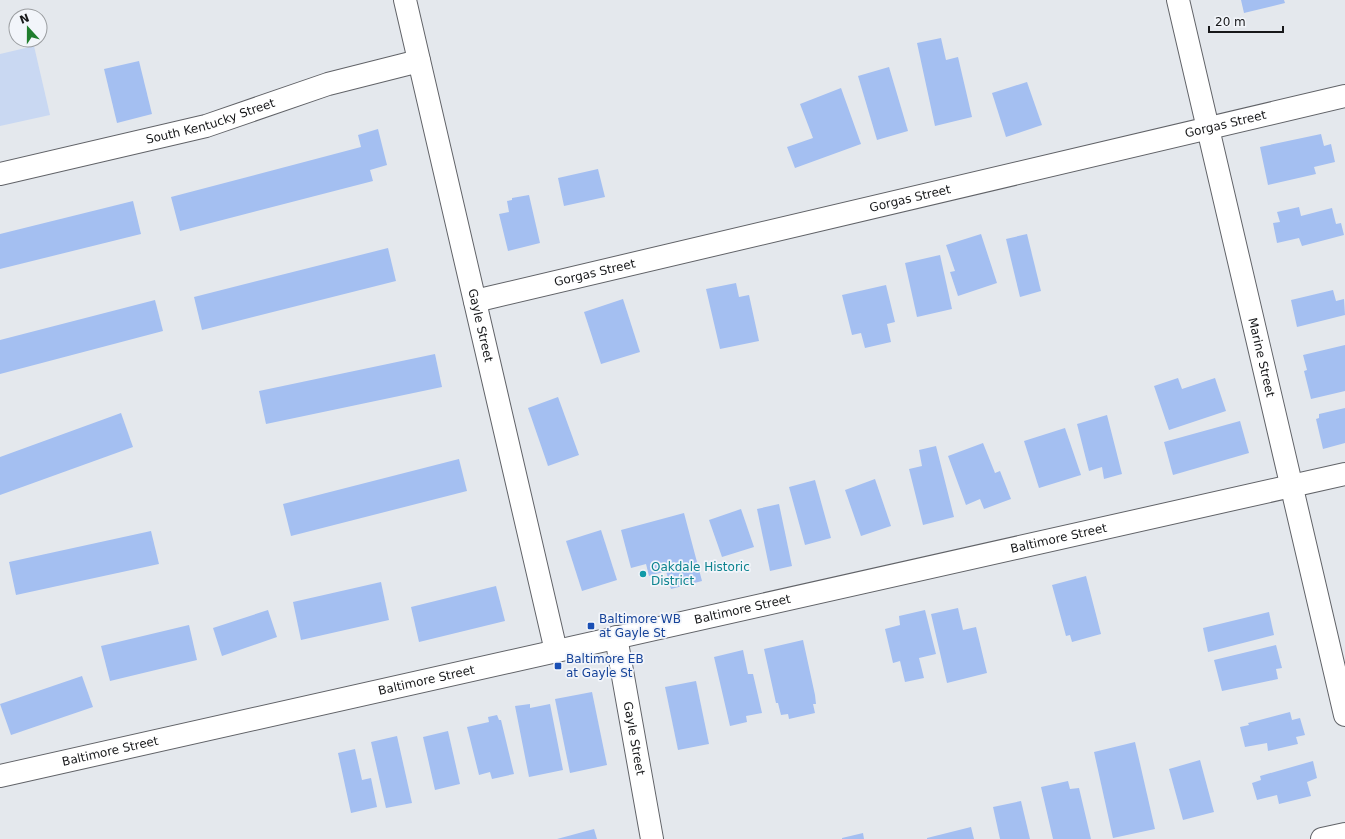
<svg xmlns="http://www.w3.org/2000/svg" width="1345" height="839" font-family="'DejaVu Sans',sans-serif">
<rect width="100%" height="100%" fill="#e4e8ed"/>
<polygon fill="#c9d8f2" points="34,46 50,115 0,126 0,54"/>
<g fill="#a4bff1">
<polygon points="1241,0 1284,0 1285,3 1244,13"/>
<polygon points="941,38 946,60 958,57 972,117 935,126 917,43"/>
<polygon points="139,61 152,114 117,123 104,69"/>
<polygon points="889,67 908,131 877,140 858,76"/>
<polygon points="1027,82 1042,125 1006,137 992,93"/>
<polygon points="841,88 861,144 795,168 787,147 813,138 800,104"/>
<polygon points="378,129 387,165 370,170 373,181 180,231 171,197 361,147 358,135"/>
<polygon points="1321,134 1324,146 1331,144 1335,162 1314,167 1316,174 1268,185 1260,147"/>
<polygon points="598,169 605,197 564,206 558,178"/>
<polygon points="529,195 540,243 508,251 499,214 509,212 507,201 512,200 512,198"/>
<polygon points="133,201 141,234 0,269 0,234"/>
<polygon points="1299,207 1301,216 1332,208 1336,224 1341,223 1344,235 1302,246 1299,238 1277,243 1273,223 1280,222 1277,212"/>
<polygon points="981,234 997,283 958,296 950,272 955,271 946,245"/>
<polygon points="1027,234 1041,291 1020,297 1006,239"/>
<polygon points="388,248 396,281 202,330 194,297"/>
<polygon points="940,255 952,309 917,317 905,263"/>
<polygon points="736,283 739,297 749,295 759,341 720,349 706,289"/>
<polygon points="886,285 895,322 887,324 891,342 865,348 861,333 852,335 842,295"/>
<polygon points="1333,290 1336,301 1344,299 1345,315 1297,327 1291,300"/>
<polygon points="623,299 640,352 601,364 584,312"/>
<polygon points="155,300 163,331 0,374 0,340"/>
<polygon points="1345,345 1345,391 1311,399 1304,371 1307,370 1303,355"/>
<polygon points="435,354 442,387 266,424 259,391"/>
<polygon points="1178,378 1182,389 1215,378 1226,411 1169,430 1154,386"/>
<polygon points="558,397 579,455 548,466 528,408"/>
<polygon points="1345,408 1345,443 1323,449 1316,419 1319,418 1319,414"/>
<polygon points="121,413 133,447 0,495 0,457"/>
<polygon points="1107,415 1122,474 1104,479 1102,467 1089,471 1077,424"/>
<polygon points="1240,421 1249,453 1173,475 1164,442"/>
<polygon points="1065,428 1081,475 1039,488 1024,441"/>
<polygon points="983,443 995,473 1000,471 1011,499 984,509 980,499 966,505 948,456"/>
<polygon points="936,446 954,517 923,525 909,469 922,466 919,450"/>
<polygon points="459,459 467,491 291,536 283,504"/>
<polygon points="875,479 891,526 861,536 845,490"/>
<polygon points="815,480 831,538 805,545 789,487"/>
<polygon points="779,504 792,566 770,571 757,509"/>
<polygon points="741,509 754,547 722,557 709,520"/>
<polygon points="684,513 702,581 671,589 666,571 649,576 646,564 631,568 621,530"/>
<polygon points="601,530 617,580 582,591 566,541"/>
<polygon points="151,531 159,564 16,595 9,562"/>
<polygon points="1086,576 1101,634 1072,642 1070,635 1066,636 1052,585"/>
<polygon points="381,582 389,620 301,640 293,602"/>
<polygon points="496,586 505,621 419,642 411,607"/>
<polygon points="958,608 963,630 976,627 987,673 947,683 931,614"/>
<polygon points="268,610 277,637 222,656 213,628"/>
<polygon points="925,610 936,654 919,658 924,678 905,682 900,661 893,663 885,629 900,625 899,616"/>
<polygon points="1269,612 1274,635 1208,652 1203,628"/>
<polygon points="189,625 197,660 110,681 101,646"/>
<polygon points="803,640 815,695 816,704 813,704 815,713 789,719 788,714 781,715 778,703 776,703 764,649"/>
<polygon points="1276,645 1282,668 1276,669 1278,679 1222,691 1214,660"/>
<polygon points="743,650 748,674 753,674 762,713 746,716 747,722 730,726 714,657"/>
<polygon points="82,676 93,707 11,735 0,704"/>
<polygon points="696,681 709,744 678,750 665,687"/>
<polygon points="592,692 607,765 570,773 555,699"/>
<polygon points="530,704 530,708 550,704 563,770 529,777 515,706"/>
<polygon points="1290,712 1292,720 1300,718 1305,735 1296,737 1298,744 1268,751 1267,743 1245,747 1240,727 1249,725 1248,723"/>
<polygon points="497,715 499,720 501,720 514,774 492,779 490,772 479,775 467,727 489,722 488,717"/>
<polygon points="448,731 460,784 435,790 423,737"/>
<polygon points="397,736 412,803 386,808 371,742"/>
<polygon points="1135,742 1155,829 1113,838 1094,752"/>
<polygon points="355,749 362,780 371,778 377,807 351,813 338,753"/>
<polygon points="1200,760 1214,812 1183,820 1169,769"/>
<polygon points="1313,761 1317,778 1307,782 1311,796 1279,804 1277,795 1257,800 1252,783 1261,780 1260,776"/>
<polygon points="1068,781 1070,789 1079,788 1091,839 1053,839 1041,787"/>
<polygon points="1021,801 1030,839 1000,839 993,807"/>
<polygon points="971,827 974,839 927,839 927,838"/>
<polygon points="594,829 597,839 557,839"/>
<polygon points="863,833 864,839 842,839 842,838"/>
</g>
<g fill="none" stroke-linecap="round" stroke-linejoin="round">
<g stroke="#616368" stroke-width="24">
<g id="minor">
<path id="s1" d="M405,0L556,651"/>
<path id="s2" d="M1178,0L1345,715"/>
<path id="s3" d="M0,174L206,126L328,84L419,61"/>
<path id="s4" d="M475,301L1345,96"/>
<path id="s5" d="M616,637L652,839"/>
<path id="s6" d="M0,776L1345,474"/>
<polyline points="1322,839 1345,834"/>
</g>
</g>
<use href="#minor" stroke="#fff" stroke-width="22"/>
</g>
<circle fill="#0f9aa8" stroke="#f2f5fa" stroke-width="1.5" cx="643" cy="574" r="4"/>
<g fill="#1a4fb4" stroke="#f2f5fa" stroke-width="1.5">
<rect x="587" y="622" width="8" height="8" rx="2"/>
<rect x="554" y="662" width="8" height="8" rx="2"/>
</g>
<g text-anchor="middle" stroke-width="3.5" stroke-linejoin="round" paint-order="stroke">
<g font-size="12" fill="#17181a" stroke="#f2f5fa">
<text dy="4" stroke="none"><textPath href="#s3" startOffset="217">South Kentucky Street</textPath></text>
<text dy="4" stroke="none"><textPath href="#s4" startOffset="771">Gorgas Street</textPath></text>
<text dy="4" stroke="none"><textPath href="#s4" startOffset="447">Gorgas Street</textPath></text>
<text dy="4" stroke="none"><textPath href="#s4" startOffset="123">Gorgas Street</textPath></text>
<text dy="4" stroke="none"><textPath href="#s1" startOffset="334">Gayle Street</textPath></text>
<text dy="4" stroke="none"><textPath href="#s2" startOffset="367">Marine Street</textPath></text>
<text dy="4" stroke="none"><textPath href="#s6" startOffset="1085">Baltimore Street</textPath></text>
<text dy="4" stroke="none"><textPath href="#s6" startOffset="761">Baltimore Street</textPath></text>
<text dy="4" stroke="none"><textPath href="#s6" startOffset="437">Baltimore Street</textPath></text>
<text dy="4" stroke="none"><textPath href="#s5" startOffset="103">Gayle Street</textPath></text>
<text dy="4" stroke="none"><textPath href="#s6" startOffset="113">Baltimore Street</textPath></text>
</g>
<g font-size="12" fill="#0d838f" stroke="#f2f5fa" text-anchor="start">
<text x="651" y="571">Oakdale Historic<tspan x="651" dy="14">District</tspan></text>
</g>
<g font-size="12" fill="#164399" stroke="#f2f5fa" text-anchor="start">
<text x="599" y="623">Baltimore WB<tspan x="599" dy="14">at Gayle St</tspan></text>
<text x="566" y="663">Baltimore EB<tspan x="566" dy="14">at Gayle St</tspan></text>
</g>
</g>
<g transform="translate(28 28) rotate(339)"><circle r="19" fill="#f2f5fa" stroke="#9a9da0"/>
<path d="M0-3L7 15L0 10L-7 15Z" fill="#1f7d2d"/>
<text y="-6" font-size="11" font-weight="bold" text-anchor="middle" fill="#17181a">N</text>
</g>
<path d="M1209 26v6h74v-6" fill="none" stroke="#17181a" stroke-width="2"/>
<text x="1215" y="26" font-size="12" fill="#17181a" stroke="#f2f5fa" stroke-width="3" paint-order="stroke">20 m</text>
</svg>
